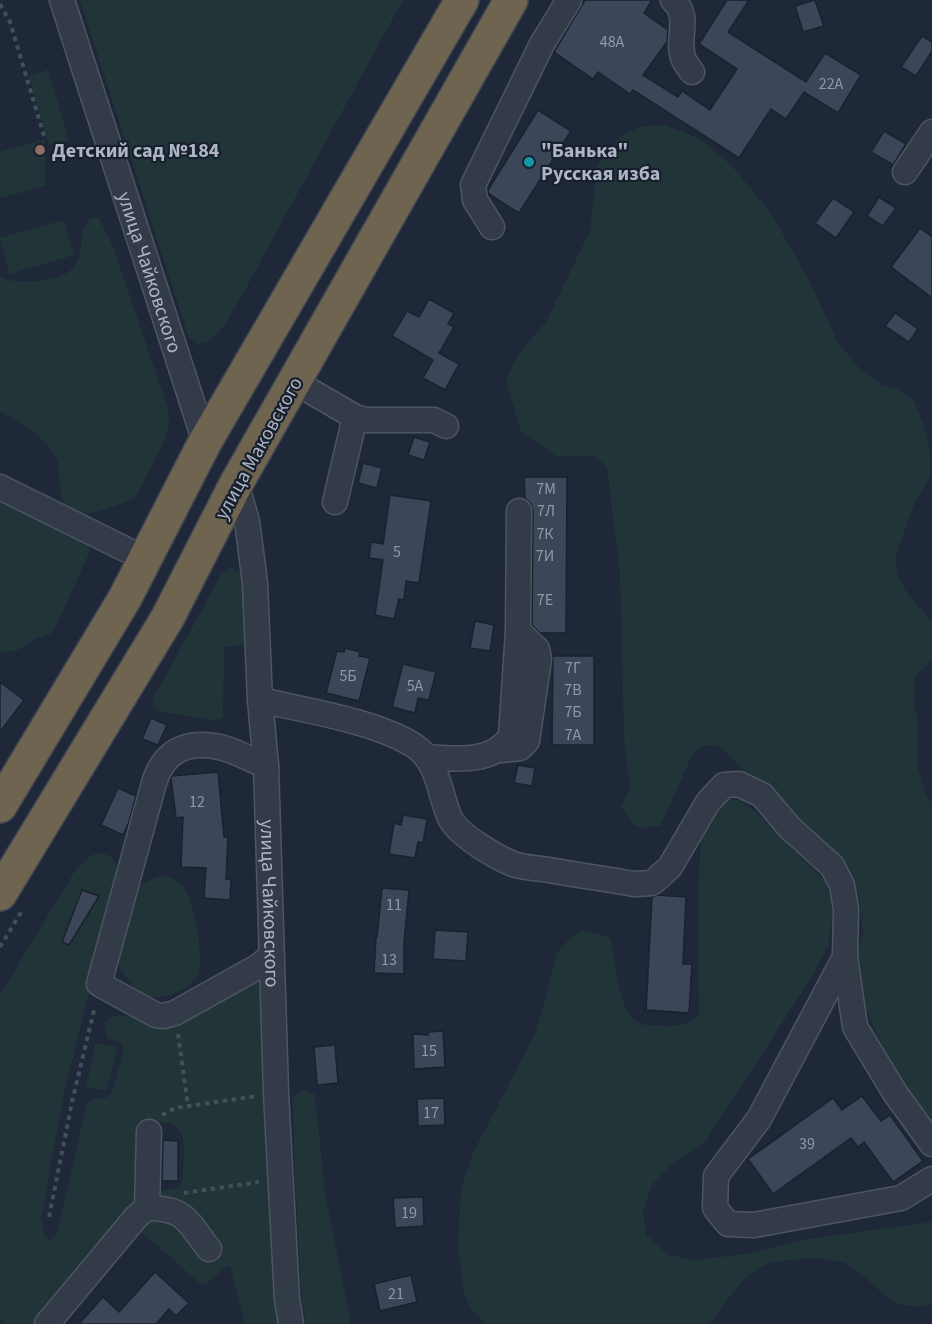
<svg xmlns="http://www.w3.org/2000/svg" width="932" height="1324" font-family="'Source Sans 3',sans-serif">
<rect width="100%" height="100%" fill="#1f2838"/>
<g fill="#213539">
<path d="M80,0H403L235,308C225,323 217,343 197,344L189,338Z"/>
<polygon points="48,70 69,140 49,145 29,76"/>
<polygon points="664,125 698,138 731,165 771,213 812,286 837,341 859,368 882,385 898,389 914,401 924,426 930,450 930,476 915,502 895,558 898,576 907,593 932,622 932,660 915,676 914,705 918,720 917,765 925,793 932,804 932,1123 900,1086 862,1000 857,955 863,933 860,902 855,878 840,857 821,839 798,824 719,746 705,745 693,753 661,825 646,828 636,826 621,807 630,787 624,736 620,574 607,467 594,456 556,456 521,432 506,381 517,356 546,322 590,231 597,165 620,137 639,127"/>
<polygon points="45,139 45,186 0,198 0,152"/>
<path d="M93,217L99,218L114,249L168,409L169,426L164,442L135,498C110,507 66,533 60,489C59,480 60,466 56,458C43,434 22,425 0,411V276C11,283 25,282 37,281C103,275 67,234 93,217Z"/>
<polygon points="64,220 74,255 10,274 0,238"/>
<polygon points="0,496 86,539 90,551 57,624 50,634 34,640 17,650 4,653 0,652"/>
<polygon points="232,568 239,571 244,577 246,645 224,647 223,717 214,721 159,711 153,707 153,699 221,575 228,569"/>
<path d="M729,799L740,800L754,811L825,881L831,900L832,921L828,946L811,978L706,1141L670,1166L652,1185L643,1212L646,1234L668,1255L695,1260L745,1254L807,1239L932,1222V1303C888,1318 878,1279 846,1264C829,1257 809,1258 792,1260C775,1261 763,1263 750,1275C734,1288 722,1308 709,1324H487L471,1310L464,1292L458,1249L461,1188L474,1151L534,1036L547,994L556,954L570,938L584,930L611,938C614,956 619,1007 633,1019C642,1027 652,1025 664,1026C677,1026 689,1024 699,1016L698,893L702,821L716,803Z"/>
<path d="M100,853C114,856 116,861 120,875L92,978L63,1098L41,1219L45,1236L50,1240L57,1234L87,1103L94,1099L108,1097L112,1093L124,1048L122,1043L107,1037L105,1024C112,1013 122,1016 135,1017L255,980L262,988L275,1296L280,1324H245L230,1266H227L205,1284H201L139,1230L158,1192L180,1187L182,1183C182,1165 192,1129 168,1123C162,1122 154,1123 149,1123L136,1202L37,1324H6L0,1319V995L76,869L89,856Z"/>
<path d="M162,875C171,878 179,881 185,889C194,903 205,960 198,975C194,983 185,988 177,992C154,1003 137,996 124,974C120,968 114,960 115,953C115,948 135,891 138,888C144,882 154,878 162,875Z"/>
<polygon points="96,1043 117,1047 107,1091 86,1087"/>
<polygon points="306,1090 315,1095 325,1194 351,1324 306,1324 302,1303 295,1178 293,1098 301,1091"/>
</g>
<g fill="#3b4658" stroke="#1a212f" stroke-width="1.5">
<polygon points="585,0 652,0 644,13 668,30 667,42 643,75 678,97 682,91 710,110 737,69 699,44 727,0 749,0 728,32 806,82 825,53 861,75 838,113 804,92 786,119 771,109 739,158 633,90 630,94 598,72 593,79 554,52"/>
<polygon points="815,0 824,26 803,32 795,6"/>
<polygon points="922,36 932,42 932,51 916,76 901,67"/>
<polygon points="538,110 571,131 519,213 489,194 488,190"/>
<polygon points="884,131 906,144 893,165 871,152"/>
<polygon points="879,197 896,208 883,226 867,216"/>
<polygon points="833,198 854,212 836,238 815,223"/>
<polygon points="920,228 932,237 932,298 891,267"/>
<polygon points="429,299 454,313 448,324 454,327 439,353 459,364 445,390 423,378 433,360 392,336 407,311 419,317"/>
<polygon points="895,313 918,329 909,342 885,326"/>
<polygon points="414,437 430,442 424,460 408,455"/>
<polygon points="363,463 382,468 377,488 358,483"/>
<polygon points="524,477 567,477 566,633 540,633 532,625 533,511 531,504 525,498"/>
<polygon points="390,495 431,501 419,583 406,581 404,600 399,599 394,619 375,615 383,560 369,558 371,542 383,544"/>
<polygon points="475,621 494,625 490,651 470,648"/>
<polygon points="345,648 360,652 359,656 370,658 359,701 326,693 337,651 344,652"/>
<polygon points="553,656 594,656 594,745 552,745"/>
<polygon points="403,664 436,672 429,700 418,698 415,713 392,707"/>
<polygon points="0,682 24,700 0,732"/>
<polygon points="151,718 167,725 158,745 142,739"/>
<polygon points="518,765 535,768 532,786 514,783"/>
<polygon points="218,772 224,837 228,837 226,879 231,879 230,900 204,898 206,868 181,867 183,817 176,818 171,778 172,776"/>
<polygon points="118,788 136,796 129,822 123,835 101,825"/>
<polygon points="403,815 427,819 423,843 418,842 415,858 389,854 394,823 401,825"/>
<polygon points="382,888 409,890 404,943 404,974 374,973 376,937 377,937"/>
<polygon points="82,890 99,896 69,945 62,942"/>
<polygon points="657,895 686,897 683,964 692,964 689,1013 646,1010 652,897"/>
<polygon points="435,930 468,932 466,961 433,959"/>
<polygon points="443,1031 445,1067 414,1069 413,1034 428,1035 428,1032"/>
<polygon points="335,1045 338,1083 317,1085 314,1047"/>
<polygon points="862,1096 881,1121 890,1115 923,1161 893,1182 864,1142 858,1147 851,1138 773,1194 748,1159 833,1098 842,1110"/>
<polygon points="444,1098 445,1125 418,1126 417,1099"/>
<polygon points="163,1140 178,1141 178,1181 162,1181"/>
<polygon points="423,1197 424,1226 395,1228 393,1198"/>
<polygon points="155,1272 189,1303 176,1316 169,1309 156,1324 79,1324 103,1297 119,1312"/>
<polygon points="411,1275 417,1302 380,1311 374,1284"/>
</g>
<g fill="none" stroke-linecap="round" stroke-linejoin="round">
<g stroke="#4d5563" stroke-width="27">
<g id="minor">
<path id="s1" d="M62,0L205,442"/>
<path d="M673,0C692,17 675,39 684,60C686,64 689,68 692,72"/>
<polyline points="905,172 932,132"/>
<polyline points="492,227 475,200 473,185 542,44 569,0"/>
<polyline points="295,382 355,417 366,420 434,420 446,426"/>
<path id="s2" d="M236,484L247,521L255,583L260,700L266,765L276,1093L287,1299L291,1324"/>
<polyline points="0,487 145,559"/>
<polyline points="335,502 355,417"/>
<path d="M260,700C304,710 380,722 416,747C440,764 439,796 451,820C460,836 496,857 513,864C524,868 538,868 549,870C577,875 606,879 634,884L652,883L670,867L708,802L724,785L739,784L762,795L789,827L832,866L842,885L846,909L845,957L759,1119L716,1176L715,1208L728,1224L754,1225L901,1198L932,1179"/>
<polyline points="502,750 520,748 527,741 539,659 537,649 518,631"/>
<path d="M427,757C455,759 493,764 511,736L518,631L519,511"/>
<path d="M266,765C249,760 232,748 214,746C184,741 163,753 154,783L99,984L156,1015L164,1016L175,1013L259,966L272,955"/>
<polyline points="845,957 855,1027 895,1093 932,1144"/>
<path d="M147,1208C186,1208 187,1221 209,1249"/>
<polyline points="47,1324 137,1216 147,1208 149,1132"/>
</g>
</g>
<g stroke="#3d4553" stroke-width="36">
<g id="highway">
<polyline points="0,806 125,598 205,442 462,0"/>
<polyline points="0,894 168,617 236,484 511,0"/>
</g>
</g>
<g stroke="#3f5256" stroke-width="4" stroke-dasharray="4.5 4.5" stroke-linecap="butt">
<polyline points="0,4 10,22 45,139"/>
<polyline points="0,947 23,909"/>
<polyline points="178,1034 188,1106"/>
<polyline points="162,1115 175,1108 257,1096"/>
<polyline points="184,1193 259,1182"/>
<polyline points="49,1217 72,1102 95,1006"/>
</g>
<use href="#minor" stroke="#333a48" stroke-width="24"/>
<use href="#highway" stroke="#6f644f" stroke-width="33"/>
</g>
<circle fill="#8d6e63" stroke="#181f2d" stroke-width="2" cx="40" cy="150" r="6"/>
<circle fill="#0f9aa8" stroke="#181f2d" stroke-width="2" cx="529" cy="162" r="6"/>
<g text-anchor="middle" stroke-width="4.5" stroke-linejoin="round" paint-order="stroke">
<g font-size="16" fill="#9099aa">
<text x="612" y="47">48А</text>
<text x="831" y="89">22А</text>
<text x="546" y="494">7М</text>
<text x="546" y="516">7Л</text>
<text x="545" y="539">7К</text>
<text x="397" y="557">5</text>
<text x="545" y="561">7И</text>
<text x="545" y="605">7Е</text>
<text x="573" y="673">7Г</text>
<text x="348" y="681">5Б</text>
<text x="415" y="691">5А</text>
<text x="573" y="695">7В</text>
<text x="573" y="717">7Б</text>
<text x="573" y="740">7А</text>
<text x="197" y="807">12</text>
<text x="394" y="910">11</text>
<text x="389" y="965">13</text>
<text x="429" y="1056">15</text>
<text x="431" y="1118">17</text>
<text x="807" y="1149">39</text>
<text x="409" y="1218">19</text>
<text x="396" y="1299">21</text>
</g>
<g font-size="20" font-weight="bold" fill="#adb5c5" stroke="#181f2d" text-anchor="start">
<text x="52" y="157">Детский сад №184</text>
<text x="541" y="157">"Банька"<tspan x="541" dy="23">Русская изба</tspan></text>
</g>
<g font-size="20" fill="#adb5c5" stroke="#181f2d">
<text dy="7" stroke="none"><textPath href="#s1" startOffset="286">улица Чайковского</textPath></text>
<text transform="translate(258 448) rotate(-61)" y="7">улица Маковского</text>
<text dy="7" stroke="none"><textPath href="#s2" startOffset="422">улица Чайковского</textPath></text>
</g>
</g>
</svg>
